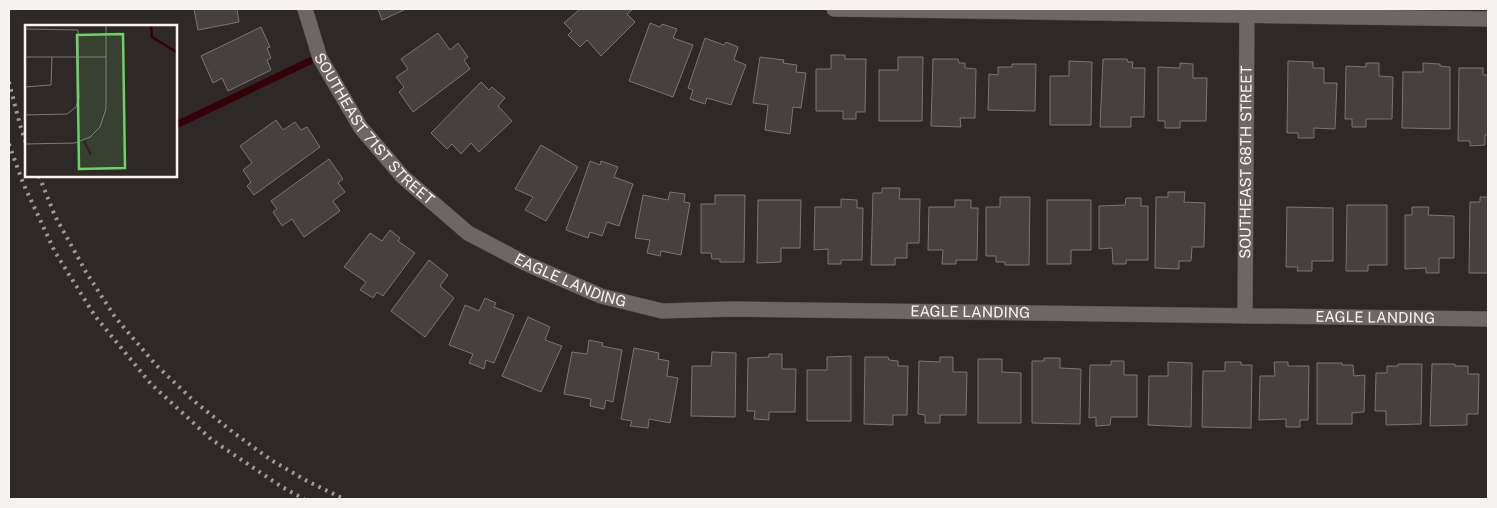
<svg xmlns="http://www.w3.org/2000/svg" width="1497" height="508" font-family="'Public Sans',sans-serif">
<rect width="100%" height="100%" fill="#2f2828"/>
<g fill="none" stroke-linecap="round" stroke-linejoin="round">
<polyline stroke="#360008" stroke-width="7" points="176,125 310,61"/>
</g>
<g fill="#474040" stroke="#7c7474">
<polygon points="194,9 237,9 239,22 198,30"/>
<polygon points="378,9 406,9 382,20"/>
<polygon points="580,9 633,9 627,14 635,22 601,56 587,40 580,47 568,35 572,31 564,23"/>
<polygon points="650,23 660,27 662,24 677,29 673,38 693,45 673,97 629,81"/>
<polygon points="261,27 270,47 267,48 271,58 267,60 271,70 228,91 222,78 213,83 201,56"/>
<polygon points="438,33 450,50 458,43 468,57 464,60 470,69 413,112 399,92 404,87 396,77 408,69 401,59"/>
<polygon points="705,38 724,45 726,42 738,47 734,60 746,65 731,105 707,98 705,104 690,99 693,90 688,88"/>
<polygon points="831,55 845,55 845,59 866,59 865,112 856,112 856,119 843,119 843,111 816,111 816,69 831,69"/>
<polygon points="760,57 784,60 783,63 797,65 796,72 806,73 801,108 793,107 790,134 765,130 768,105 753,103"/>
<polygon points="898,57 923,57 922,121 879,121 879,70 898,70"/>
<polygon points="933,59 958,59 959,63 965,63 965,68 976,69 975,118 960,118 961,127 931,126"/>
<polygon points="1103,59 1127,59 1128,62 1133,62 1132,68 1145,68 1144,117 1131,117 1131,127 1100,127"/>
<polygon points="1069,61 1092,62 1091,125 1050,125 1050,76 1069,76"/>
<polygon points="1288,61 1313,62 1313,68 1324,68 1324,83 1337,83 1335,129 1314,128 1314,138 1298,138 1298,133 1287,133"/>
<polygon points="1180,63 1193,64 1193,78 1207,78 1206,121 1180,121 1180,128 1165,128 1165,121 1158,121 1158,67 1180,68"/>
<polygon points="1366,63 1379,63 1379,76 1393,77 1392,119 1366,119 1366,127 1352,127 1352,119 1345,119 1346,66 1366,67"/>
<polygon points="1423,63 1440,64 1440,66 1450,67 1450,129 1402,128 1403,72 1423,72"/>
<polygon points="1012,64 1036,64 1035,111 988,110 989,74 998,75 998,67 1012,67"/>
<polygon points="1459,68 1483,68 1483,75 1488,75 1488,135 1485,135 1485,145 1470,146 1470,141 1458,141"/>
<polygon points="481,82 489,90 492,87 505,98 498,106 512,121 479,152 471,143 461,154 452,144 447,149 431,133"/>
<polygon points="276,120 283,130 295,122 301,130 307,127 320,147 254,195 247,186 251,182 243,170 252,163 240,146"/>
<polygon points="541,145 578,167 546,221 525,210 533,197 515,189"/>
<polygon points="329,159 343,179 338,183 345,192 333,201 340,211 304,237 292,219 282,226 273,212 277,209 271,201"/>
<polygon points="590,161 600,165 601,161 618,167 614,177 633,184 619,226 607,222 602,236 590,232 588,238 566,230"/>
<polygon points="882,188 900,188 899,199 920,199 919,243 907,243 907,258 895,258 895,265 871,265 873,193 882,193"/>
<polygon points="670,192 685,194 684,202 690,203 681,255 661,251 660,256 647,253 650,240 635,238 643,195 668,200"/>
<polygon points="1168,192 1185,192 1184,202 1205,203 1204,247 1192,247 1191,261 1179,261 1179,269 1155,268 1156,197 1168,197"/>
<polygon points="715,195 745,195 744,262 720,262 720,259 712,259 711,253 701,253 701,204 715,204"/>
<polygon points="1000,197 1030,197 1029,265 1005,265 1005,262 996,262 996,256 986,256 986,207 1000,207"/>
<polygon points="1480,197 1488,197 1488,273 1469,273 1470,202 1480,202"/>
<polygon points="1126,198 1141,198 1141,206 1148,206 1148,260 1126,260 1126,264 1113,264 1112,248 1099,249 1099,206 1125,205"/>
<polygon points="841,199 857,200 857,208 863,208 862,260 841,260 841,264 828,264 828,249 814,250 815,207 841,207"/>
<polygon points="758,200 801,200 800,248 781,248 781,262 757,263"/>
<polygon points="955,200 971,200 971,208 978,208 977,260 956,260 956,264 942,264 943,250 928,250 929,207 955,207"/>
<polygon points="1047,200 1091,200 1091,250 1071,250 1071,264 1047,264"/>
<polygon points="1347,205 1387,205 1387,265 1368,265 1368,271 1346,271"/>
<polygon points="1287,207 1333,208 1333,261 1312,261 1312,271 1297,271 1298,267 1286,267"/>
<polygon points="1412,207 1429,207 1428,215 1454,216 1454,258 1439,258 1439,273 1426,273 1426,268 1405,269 1405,215 1412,215"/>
<polygon points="390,230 400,238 398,241 415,253 383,296 377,292 373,298 360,290 366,282 344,267 370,233 382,241"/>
<polygon points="429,260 448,275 440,286 454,298 425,337 391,311"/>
<polygon points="485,298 496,303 494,307 514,315 494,363 486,360 484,369 469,363 473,354 449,345 465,305 479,311"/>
<polygon points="528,317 550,327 545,340 562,346 541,392 502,376"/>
<polygon points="589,340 603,343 602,346 622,350 613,402 606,400 604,409 590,406 591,399 564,394 572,352 587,354"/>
<polygon points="634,348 659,353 658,359 669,361 667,376 678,378 670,423 649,419 648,428 630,426 632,421 621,419"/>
<polygon points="712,352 736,353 735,417 691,416 692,366 711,366"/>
<polygon points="769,354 782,354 782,369 796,369 795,412 769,412 769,420 754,419 755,411 747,411 748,358 769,357"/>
<polygon points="851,356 851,421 807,421 807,370 827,370 827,357"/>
<polygon points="865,357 888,357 889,360 898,361 898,366 908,366 907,415 893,415 893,425 864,424"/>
<polygon points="940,357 953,357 953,372 967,372 966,415 940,415 940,423 925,423 925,415 918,414 919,361 940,362"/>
<polygon points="1044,358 1060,358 1060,368 1081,369 1080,424 1032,423 1032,361 1044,361"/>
<polygon points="978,359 1002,359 1002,372 1021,373 1021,423 978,423"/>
<polygon points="1111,361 1124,361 1124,375 1137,375 1137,417 1111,417 1110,425 1096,426 1096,417 1089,418 1090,365 1111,365"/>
<polygon points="1168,362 1192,363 1191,427 1148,425 1149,376 1168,376"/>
<polygon points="1225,362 1241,362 1241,365 1252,365 1251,428 1202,427 1203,371 1225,371"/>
<polygon points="1274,362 1288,362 1288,366 1309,366 1308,420 1300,420 1300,427 1286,427 1286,419 1259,420 1260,376 1275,376"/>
<polygon points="1317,363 1342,363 1342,365 1353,365 1354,376 1365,375 1364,412 1352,413 1352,424 1317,424"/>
<polygon points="1398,364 1422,364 1421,424 1386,425 1386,411 1375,411 1376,373 1387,373 1387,366 1398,366"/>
<polygon points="1432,364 1455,364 1455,366 1468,366 1468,374 1479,374 1478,414 1467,414 1467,425 1430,426"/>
</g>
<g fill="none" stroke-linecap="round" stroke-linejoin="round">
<g stroke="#484343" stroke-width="16">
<g id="street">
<path id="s1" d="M305,9L320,58L361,128L403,177L468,233L525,263L601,296L662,311L733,309L1488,319"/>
<polyline points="834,9 1488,19"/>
<path id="s2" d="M1245,316L1247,9"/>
</g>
</g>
<use href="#street" stroke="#6e6566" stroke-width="15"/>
<g stroke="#9f9a9a" stroke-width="4" stroke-dasharray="2.5 5" stroke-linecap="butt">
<polyline points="9,82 20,125 26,143"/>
<polyline points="9,144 23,183 55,252 95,316 151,384 212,440 282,487 304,499"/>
<polyline points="39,176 55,216 86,272 115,317 156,365 195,402 234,433 271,460 307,481 344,499"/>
</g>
</g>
<g text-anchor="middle" stroke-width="4" stroke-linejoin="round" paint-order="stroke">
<g font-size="15" fill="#f8f3f3" stroke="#2f2828">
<text dy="5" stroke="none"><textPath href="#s1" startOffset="141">SOUTHEAST 71ST STREET</textPath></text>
<text dy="5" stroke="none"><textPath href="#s2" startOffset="154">SOUTHEAST 68TH STREET</textPath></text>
<text dy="5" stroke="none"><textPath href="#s1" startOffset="396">EAGLE LANDING</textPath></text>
<text dy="5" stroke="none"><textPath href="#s1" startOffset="801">EAGLE LANDING</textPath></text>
<text dy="5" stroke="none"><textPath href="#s1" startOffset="1206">EAGLE LANDING</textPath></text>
</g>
</g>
<g transform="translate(25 25)">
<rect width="152" height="152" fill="#2f2828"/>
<path fill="none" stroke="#360008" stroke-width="2.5" d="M126,0L127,12L153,28M59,116L66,130"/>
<path fill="none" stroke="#7f7979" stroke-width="1" d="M0,4L53,5L54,73L51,82L42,89L0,90M0,32H81M0,62L26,60L27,32M0,119L50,118L65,112L75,102L81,84V0"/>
<path fill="#6ad363" fill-opacity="0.15" stroke="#6ad363" stroke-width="2.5" d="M98,9L100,143L54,144L52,10Z"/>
<rect width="152" height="152" fill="none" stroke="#f8f3f3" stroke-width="2.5"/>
</g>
<rect width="1497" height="508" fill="none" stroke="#f8f3f3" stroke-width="20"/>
</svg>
